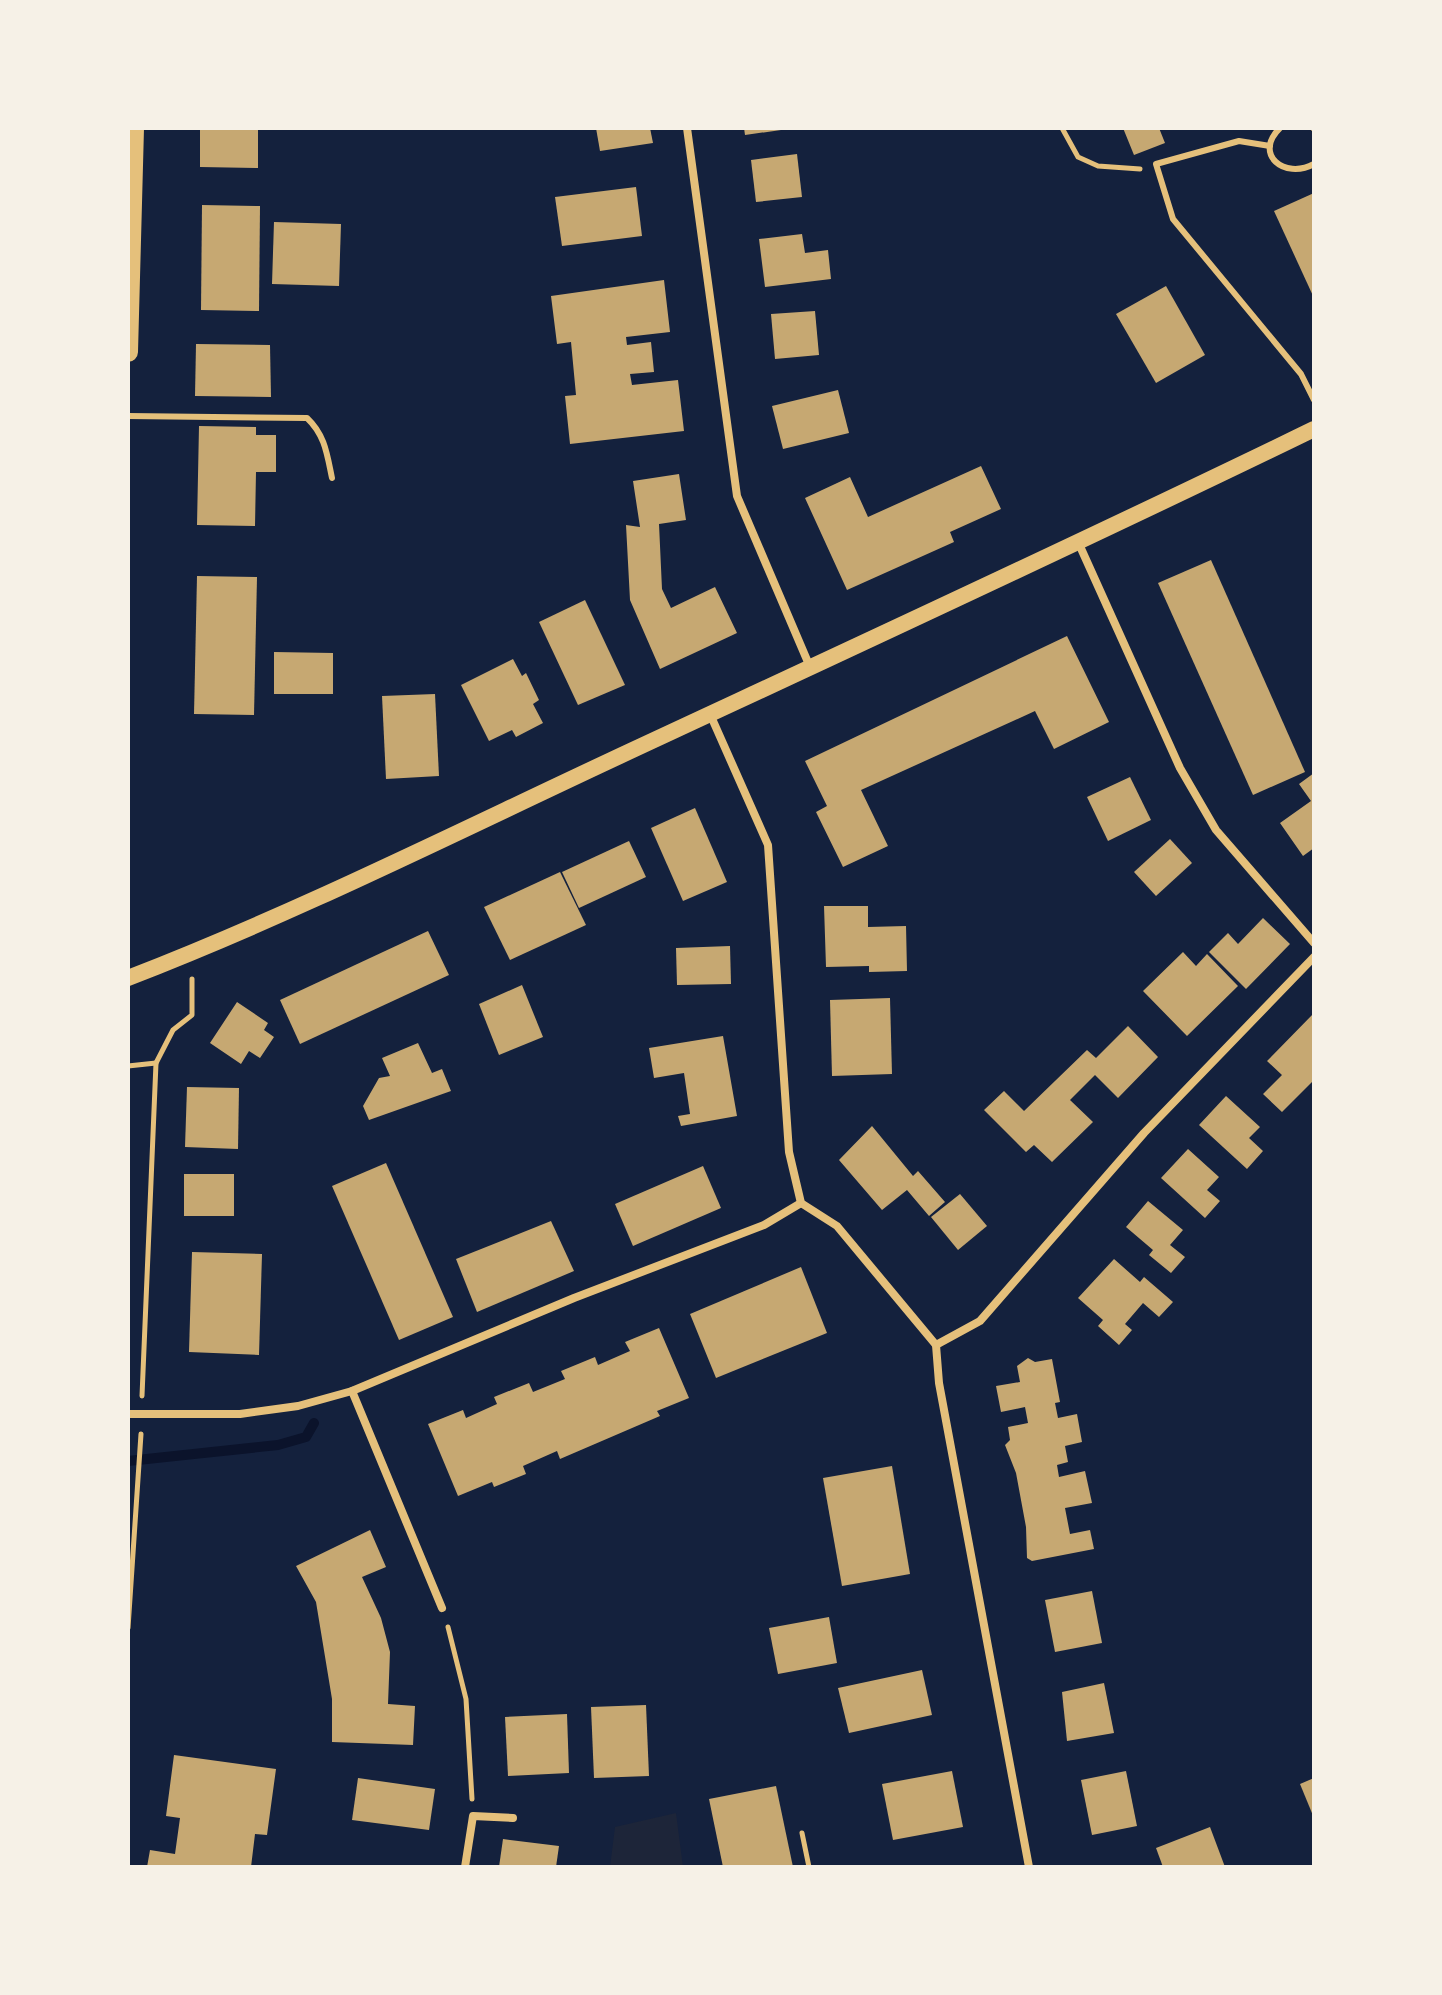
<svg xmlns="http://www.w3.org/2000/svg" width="1442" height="1995" font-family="'DM Sans',sans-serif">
<rect width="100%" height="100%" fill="#14213d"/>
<polygon fill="#1d2539" points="676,1813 683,1867 610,1867 615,1827"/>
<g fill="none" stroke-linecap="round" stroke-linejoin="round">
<polyline stroke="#0b132b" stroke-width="10" points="128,1461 278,1445 306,1437 314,1423"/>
</g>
<g fill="#c6a872">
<polygon points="200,128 258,128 258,168 200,167"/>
<polygon points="596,128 650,128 653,143 600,151"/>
<polygon points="744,128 781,128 781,130 745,135"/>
<polygon points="1123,128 1159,128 1165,143 1134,155"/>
<polygon points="797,154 802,197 756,202 751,160"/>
<polygon points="636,187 642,236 562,246 555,197"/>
<polygon points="1314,193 1314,298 1274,211"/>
<polygon points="202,205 260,206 259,311 201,310"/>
<polygon points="274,222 341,224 339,286 272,284"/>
<polygon points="802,234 805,253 828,250 831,279 765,287 759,239"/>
<polygon points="664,280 670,332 626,337 627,345 651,342 654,372 630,374 632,385 678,380 684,431 570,444 565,396 576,395 571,342 557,344 551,296"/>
<polygon points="1166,286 1205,355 1156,383 1116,314"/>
<polygon points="815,311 819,355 775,359 771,314"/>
<polygon points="196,344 270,345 271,397 195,396"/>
<polygon points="838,390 849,433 783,449 772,406"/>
<polygon points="199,426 256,427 256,435 276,435 276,472 256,472 255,526 197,525"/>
<polygon points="981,466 1001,509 950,532 954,542 847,590 805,498 850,477 868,517"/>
<polygon points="679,474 686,520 659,524 662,589 671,608 715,587 737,633 660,669 630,600 626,525 640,527 633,481"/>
<polygon points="1211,560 1305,772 1253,795 1158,583"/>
<polygon points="197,576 257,577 254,715 194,714"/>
<polygon points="585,600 625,685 578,705 539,622"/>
<polygon points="1067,636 1109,722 1054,749 1035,711 861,790 888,846 843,867 816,812 827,806 805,761"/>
<polygon points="274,652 333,653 333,694 274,694"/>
<polygon points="513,659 522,676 526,673 539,700 533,704 543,723 516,737 512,730 489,741 461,685"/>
<polygon points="435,694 439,776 386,779 382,696"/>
<polygon points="1314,773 1314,848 1303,856 1280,823 1311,801 1299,784"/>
<polygon points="1130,777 1151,820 1108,841 1087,797"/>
<polygon points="695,808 727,882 683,901 651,828"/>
<polygon points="1170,839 1192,863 1156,896 1134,872"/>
<polygon points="629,841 646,877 579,908 562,872"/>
<polygon points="560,872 586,925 510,960 484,907"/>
<polygon points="824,906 868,906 868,927 906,926 907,971 869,972 869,966 826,967"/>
<polygon points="1263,918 1290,944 1246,989 1209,952 1228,933 1238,944"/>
<polygon points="428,931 449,975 300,1044 280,1000"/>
<polygon points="730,946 731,984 677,985 676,948"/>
<polygon points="1183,952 1196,966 1207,954 1238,986 1187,1036 1143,991"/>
<polygon points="522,985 543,1037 499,1055 479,1004"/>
<polygon points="890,998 892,1074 832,1076 830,1000"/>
<polygon points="237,1002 268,1023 264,1030 274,1037 260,1058 249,1051 241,1064 210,1043"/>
<polygon points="1314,1013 1314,1080 1282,1112 1263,1094 1282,1075 1267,1061"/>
<polygon points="1128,1026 1158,1057 1118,1098 1095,1075 1070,1100 1093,1122 1052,1162 1034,1145 1026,1152 984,1110 1004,1091 1024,1111 1087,1050 1096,1058"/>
<polygon points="723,1036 737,1116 681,1126 678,1116 690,1114 684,1073 654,1078 649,1048"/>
<polygon points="418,1043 432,1073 442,1069 451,1091 369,1120 363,1106 379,1078 390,1076 382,1058"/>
<polygon points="187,1087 239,1088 238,1149 185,1147"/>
<polygon points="1226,1096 1260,1127 1249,1138 1263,1151 1247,1169 1199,1125"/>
<polygon points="872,1126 913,1176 918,1171 945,1202 929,1216 907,1190 882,1210 839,1160"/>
<polygon points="1188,1149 1219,1177 1207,1190 1220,1201 1205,1218 1161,1178"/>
<polygon points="386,1163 453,1317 399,1340 332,1186"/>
<polygon points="703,1166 721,1208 633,1246 615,1204"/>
<rect x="184" y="1174" width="50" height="42"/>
<polygon points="960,1194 987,1226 958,1250 931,1217"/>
<polygon points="1148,1201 1183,1230 1170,1245 1185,1257 1171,1273 1149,1255 1153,1250 1126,1227"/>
<polygon points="551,1221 574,1271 477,1312 456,1259"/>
<polygon points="192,1252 262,1254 259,1355 189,1352"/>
<polygon points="1114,1259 1140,1282 1144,1277 1173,1302 1159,1317 1143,1303 1125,1324 1132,1330 1119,1345 1098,1326 1103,1320 1078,1298"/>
<polygon points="801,1267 827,1333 716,1378 690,1314"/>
<polygon points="659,1328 689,1398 657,1411 660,1416 560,1459 557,1451 523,1466 526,1474 494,1487 492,1482 458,1496 428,1424 463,1410 466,1418 497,1404 494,1397 529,1383 533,1392 565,1379 561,1371 595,1357 598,1365 630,1351 625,1342"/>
<polygon points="1028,1358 1035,1362 1052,1359 1060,1402 1055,1403 1058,1418 1077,1414 1082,1442 1065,1446 1068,1462 1057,1465 1059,1477 1085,1471 1092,1503 1065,1508 1070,1534 1090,1530 1094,1549 1032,1561 1027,1558 1026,1527 1016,1473 1005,1445 1010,1440 1008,1427 1028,1423 1025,1407 1001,1412 996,1386 1020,1382 1017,1366"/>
<polygon points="892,1466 910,1574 842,1586 823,1478"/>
<polygon points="370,1530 386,1567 362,1577 381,1618 390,1652 388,1704 415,1706 413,1745 332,1742 332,1699 316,1602 296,1566"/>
<polygon points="1092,1591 1102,1643 1055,1652 1045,1600"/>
<polygon points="829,1617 837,1663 778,1674 769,1628"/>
<polygon points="922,1670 932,1715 849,1733 838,1688"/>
<polygon points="1104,1683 1114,1733 1067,1741 1062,1692"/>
<polygon points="646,1705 649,1776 594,1778 591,1707"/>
<polygon points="567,1714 569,1773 508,1776 505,1717"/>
<polygon points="174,1755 276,1769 267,1835 255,1834 251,1867 147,1867 150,1850 175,1854 180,1818 166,1816"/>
<polygon points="952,1771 963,1827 893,1840 882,1784"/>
<polygon points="1126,1771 1137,1826 1092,1835 1081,1780"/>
<polygon points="358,1778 435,1789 429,1830 352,1820"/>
<polygon points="1314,1778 1314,1818 1300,1784"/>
<polygon points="776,1786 793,1867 723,1867 709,1799"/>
<polygon points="1210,1827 1225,1867 1163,1867 1156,1848"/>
<polygon points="503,1839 559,1846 556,1867 499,1867"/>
</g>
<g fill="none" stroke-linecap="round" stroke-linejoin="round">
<g stroke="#e5c07b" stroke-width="5">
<polyline points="1062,128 1078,157 1098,166 1140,169"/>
<polyline points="128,1066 156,1063"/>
<polyline points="142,1396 156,1063 173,1030 192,1015 192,979"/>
<polyline points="448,1627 466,1699 472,1799"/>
<polyline points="128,1628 141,1434"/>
<polyline points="802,1833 809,1867"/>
</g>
<g stroke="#e5c07b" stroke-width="6">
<path d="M1280,128C1253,154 1284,180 1314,164"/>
<polyline points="1313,128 1314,129"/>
<polyline points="1270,146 1239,141 1156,164 1173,219 1301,374 1314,400"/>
<path d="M128,416L307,418C325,435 327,454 332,478"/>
</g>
<g stroke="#e5c07b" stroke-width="8">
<polyline points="687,128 737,496 810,667"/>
<polyline points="1079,544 1180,768 1216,830 1314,943"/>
<polyline points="710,714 768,845 789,1152 801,1203 837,1226 936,1345 939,1383 1029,1867"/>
<polyline points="936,1345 980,1321 1144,1133 1314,957"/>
<polyline points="352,1391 442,1608"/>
<polyline points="128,1414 240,1414 298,1406 352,1391 574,1298 764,1225 801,1203"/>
<polyline points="465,1867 473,1816 513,1818"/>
</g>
<path stroke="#e5c07b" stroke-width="16" d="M128,978C291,915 449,836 607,762C843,652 1080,543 1314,429"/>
<polyline stroke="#e5c07b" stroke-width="20" points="128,352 134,128"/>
</g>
<rect width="1442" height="1995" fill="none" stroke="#f6f1e7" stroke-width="260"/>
</svg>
